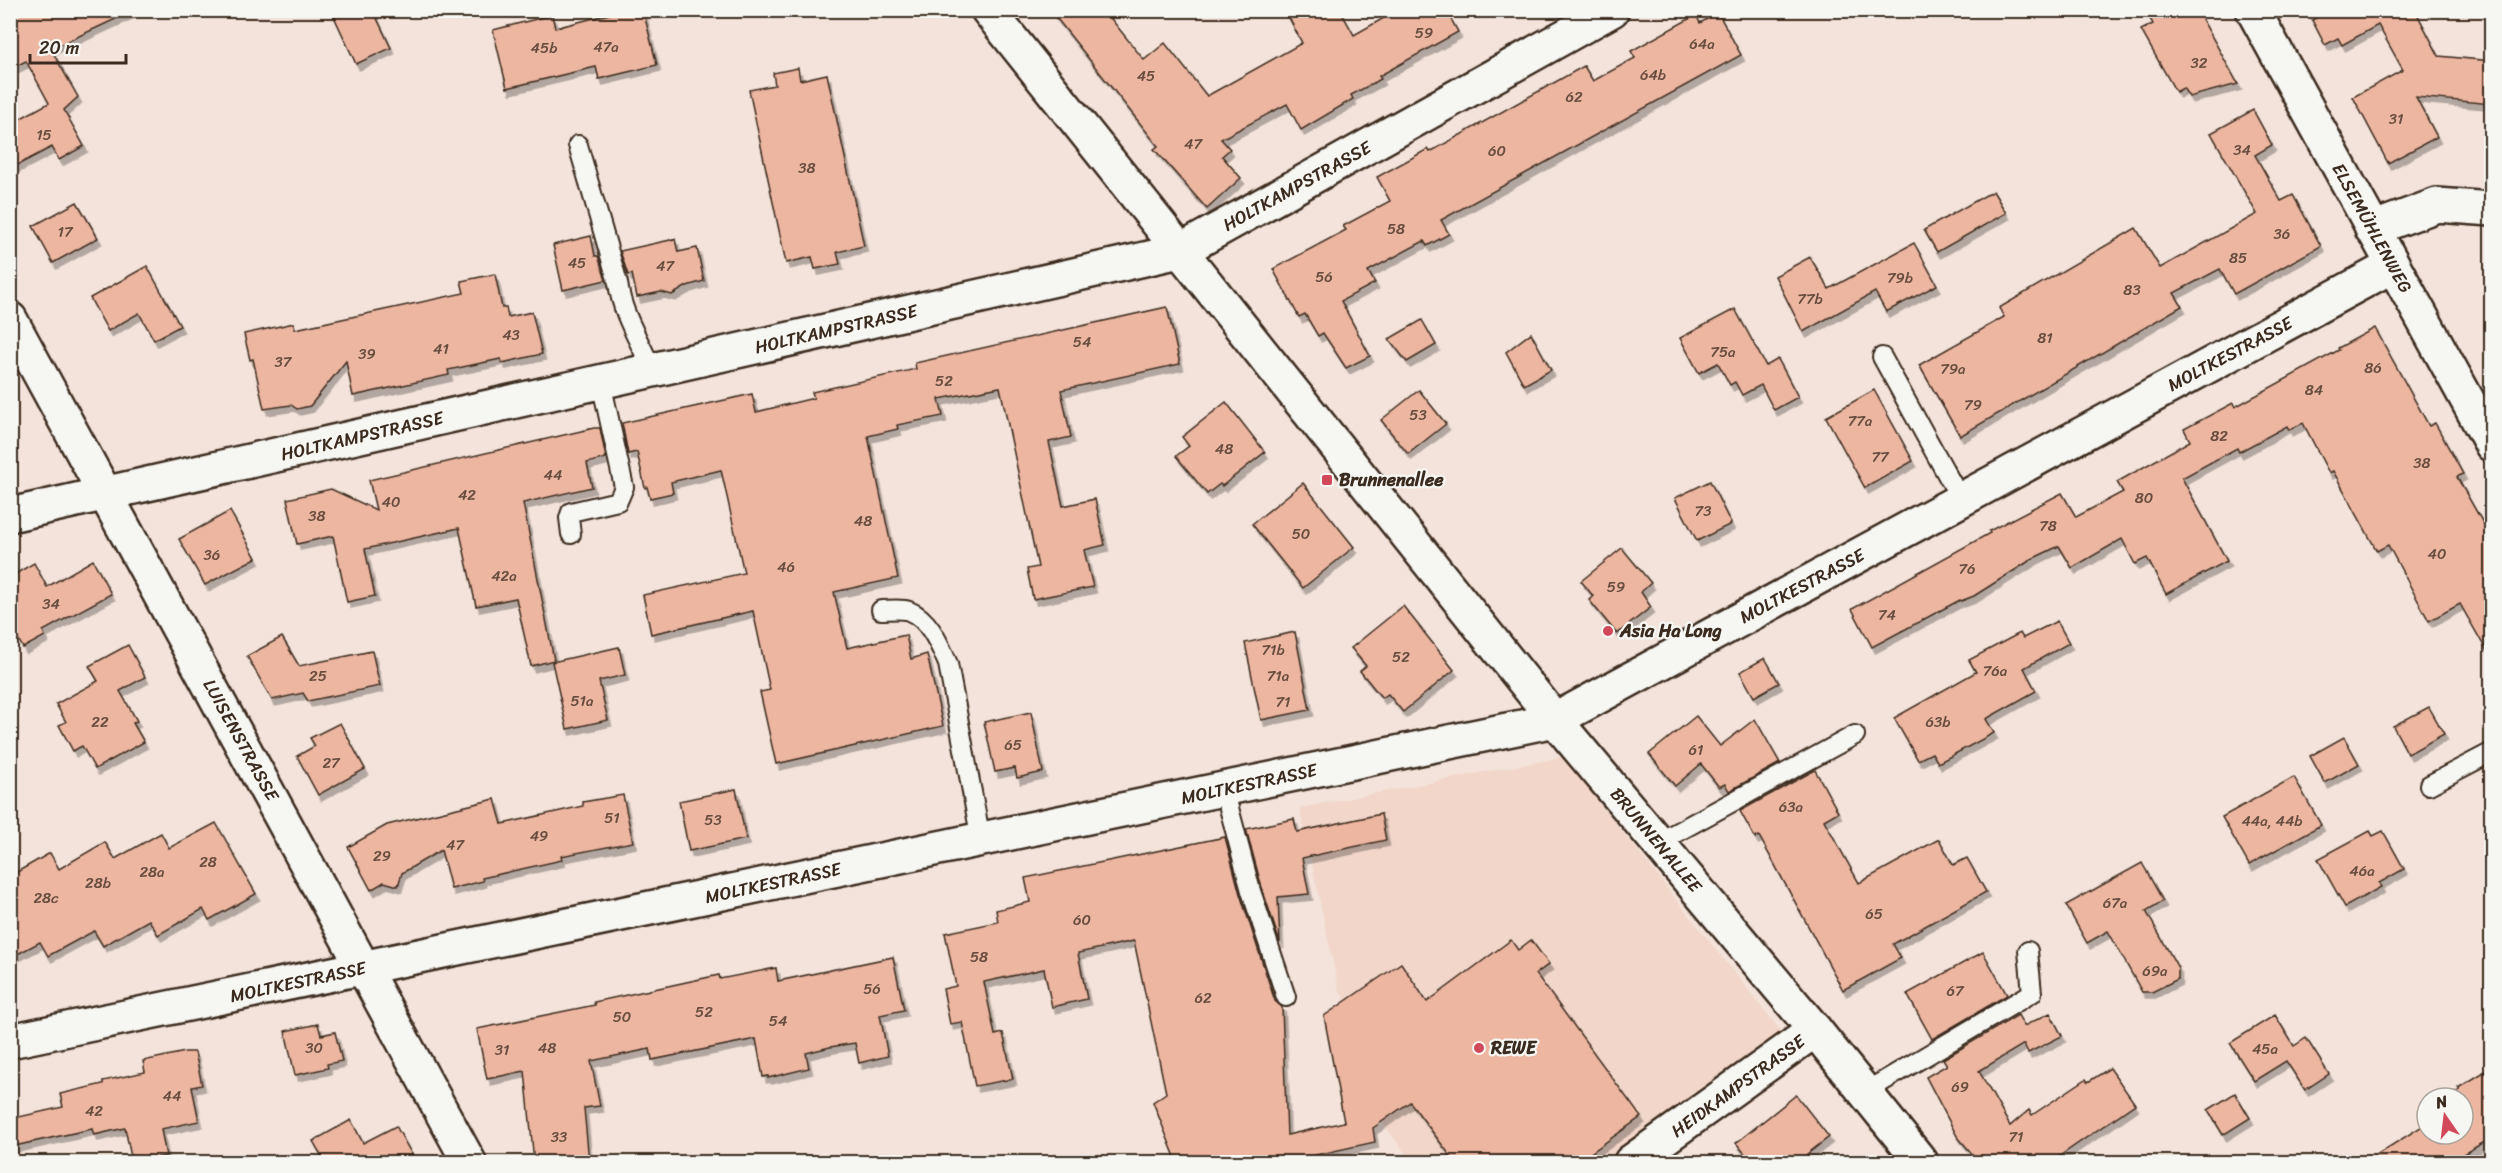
<svg xmlns="http://www.w3.org/2000/svg" width="2502" height="1173" font-family="Sriracha,sans-serif">
<defs>
<filter id="shadow"><feDropShadow dx="3.5" dy="6" stdDeviation="0" flood-color="#0004"/></filter>
</defs>
<rect width="100%" height="100%" fill="#f3e3da"/>
<filter id="ink" filterUnits="userSpaceOnUse"><feTurbulence type="fractalNoise" baseFrequency=".0167" numOctaves="2"/><feDisplacementMap in="SourceGraphic" scale="12" xChannelSelector="R" yChannelSelector="G"/><feConvolveMatrix kernelMatrix="1 2 1 2 8 2 1 2 1" color-interpolation-filters="sRGB"/></filter>
<g filter="url(#ink)">
<polygon fill="#f1d6c9" points="1563,757 1787,1039 1617,1162 1412,1162 1377,1115 1352,1010 1339,990 1300,808"/>
<g fill="#edb6a1" stroke="#3b2a1e" stroke-width="1.5" filter="url(#shadow)">
<polygon points="10,10 135,10 51,49 78,97 64,110 84,146 59,160 52,147 10,169 10,124 49,103 26,61 10,69"/>
<polygon points="331,10 373,10 391,48 356,64"/>
<polygon points="625,10 643,10 657,65 599,79 596,67 507,88 493,30 552,15 555,28"/>
<polygon points="1050,10 1104,10 1144,60 1165,43 1207,96 1302,43 1285,10 1340,10 1354,35 1398,10 1446,10 1458,32 1379,76 1381,79 1351,95 1353,99 1301,130 1287,104 1221,139 1230,149 1222,156 1241,178 1207,209 1154,149 1158,146"/>
<polygon points="2145,10 2197,10 2238,84 2189,97 2183,88 2176,92 2141,30 2153,24"/>
<polygon points="2323,10 2415,10 2439,56 2492,61 2492,104 2416,97 2437,137 2388,163 2353,97 2403,70 2378,25 2342,45 2338,38 2325,45 2312,20 2325,13"/>
<polygon points="1718,13 1741,55 1441,220 1449,234 1427,246 1424,241 1368,271 1375,283 1341,301 1370,356 1346,368 1323,333 1318,336 1305,314 1299,317 1273,269 1346,230 1343,226 1390,201 1377,177 1428,149 1430,152 1584,66 1593,81 1635,58 1631,51 1696,15 1700,23"/>
<polygon points="798,68 800,80 827,74 864,246 837,252 840,264 815,269 812,257 786,263 749,90 775,85 773,73"/>
<polygon points="2253,110 2272,145 2255,155 2281,201 2293,195 2321,246 2234,294 2220,269 2174,293 2182,306 1960,436 1919,365 2004,317 1999,308 2136,228 2160,268 2257,214 2211,133"/>
<polygon points="1993,191 2006,213 1937,252 1924,230"/>
<polygon points="77,202 98,238 53,263 33,226"/>
<polygon points="591,236 595,256 598,256 606,280 563,290 553,245"/>
<polygon points="675,239 678,252 697,248 704,281 687,286 672,295 661,292 637,297 632,274 628,275 620,251"/>
<polygon points="1914,243 1937,285 1886,312 1875,292 1803,332 1775,276 1810,257 1829,289"/>
<polygon points="147,266 180,326 154,340 139,313 108,331 90,298"/>
<polygon points="495,274 502,308 506,307 508,317 532,312 542,354 502,363 501,359 448,370 449,375 353,396 346,361 310,406 297,409 291,405 264,409 253,359 250,360 244,334 294,323 295,329 464,293 461,281"/>
<polygon points="1167,307 1180,364 1061,390 1071,437 1049,442 1063,506 1095,499 1105,545 1084,550 1093,587 1033,599 1027,569 1038,567 1000,387 939,399 943,416 897,425 898,429 868,436 898,578 834,592 847,648 906,635 911,659 927,654 943,726 776,764 760,692 770,690 753,611 651,634 643,595 744,573 721,470 671,482 673,493 650,498 647,487 645,488 637,452 628,454 622,423 752,394 756,412 814,398 812,392 916,369 915,363"/>
<polygon points="1735,309 1766,366 1778,359 1798,397 1774,410 1761,385 1742,395 1735,382 1730,385 1718,363 1699,373 1680,338"/>
<polygon points="1422,320 1436,345 1407,362 1389,339"/>
<polygon points="2375,328 2429,426 2435,423 2463,474 2457,477 2492,539 2492,660 2460,604 2429,621 2388,545 2377,551 2333,471 2329,473 2303,423 2289,430 2287,426 2239,452 2237,448 2182,478 2227,561 2166,594 2147,558 2135,564 2122,539 2072,568 2059,546 2034,558 1974,596 1961,601 1960,600 1872,647 1852,609 1990,533 1989,531 2062,493 2076,517 2123,492 2117,482 2190,441 2184,429 2233,403 2235,407 2339,350 2338,348"/>
<polygon points="1531,333 1551,370 1524,385 1506,352"/>
<polygon points="1419,390 1446,424 1408,454 1381,420"/>
<polygon points="1874,390 1913,461 1865,488 1826,417"/>
<polygon points="1226,402 1265,452 1222,486 1220,484 1207,494 1176,456 1189,446 1182,437"/>
<polygon points="594,428 600,428 606,458 587,463 592,487 523,503 554,660 531,666 516,598 476,606 459,528 365,549 375,596 347,602 333,536 297,544 287,499 331,489 376,510 369,480"/>
<polygon points="1710,481 1731,524 1697,541 1675,498"/>
<polygon points="1303,483 1354,547 1303,588 1252,524"/>
<polygon points="230,511 256,558 205,585 179,539"/>
<polygon points="1622,548 1651,583 1641,592 1651,607 1617,634 1589,600 1593,596 1581,581"/>
<polygon points="93,560 111,594 43,631 45,636 23,648 10,624 10,577 34,563 47,587"/>
<polygon points="1403,606 1454,670 1403,712 1388,694 1382,698 1360,671 1366,666 1351,648"/>
<polygon points="2057,621 2069,643 2024,668 2036,691 1986,719 1994,733 1938,763 1932,753 1918,760 1894,718 1976,672 1969,660 2020,633 2023,638"/>
<polygon points="1295,632 1310,710 1261,720 1245,643"/>
<polygon points="282,637 299,666 372,651 380,686 308,701 303,693 272,700 247,656"/>
<polygon points="128,645 145,677 120,691 137,721 133,723 144,742 95,769 82,746 73,751 59,725 66,722 56,704 98,681 89,666"/>
<polygon points="619,647 625,675 599,681 608,720 567,729 552,662"/>
<polygon points="1765,658 1779,683 1754,697 1740,672"/>
<polygon points="2429,707 2444,734 2408,754 2393,726"/>
<polygon points="1031,712 1043,772 1017,778 1015,768 995,772 984,722"/>
<polygon points="1696,716 1720,746 1755,719 1780,763 1729,791 1725,784 1719,787 1701,764 1675,786 1649,754"/>
<polygon points="340,723 365,769 318,795 297,756 315,746 310,738"/>
<polygon points="2344,737 2359,764 2325,783 2310,756"/>
<polygon points="1815,770 1838,812 1824,820 1859,883 1939,839 1953,865 1967,858 1986,892 1893,944 1901,958 1843,990 1759,836 1755,838 1740,811"/>
<polygon points="2294,777 2321,825 2249,865 2222,817"/>
<polygon points="736,789 746,839 689,851 679,801"/>
<polygon points="623,795 633,842 561,856 562,860 482,878 483,881 451,889 441,850 402,873 398,886 384,882 371,890 348,847 387,825 495,799 502,824 583,806 583,802"/>
<polygon points="1381,814 1386,840 1302,858 1309,894 1278,897 1280,943 1262,888 1246,829 1294,819 1297,832"/>
<polygon points="216,823 256,894 209,920 203,909 158,935 149,920 103,946 94,931 48,956 40,942 10,958 10,876 50,853 59,869 105,842 115,859 161,833 169,848"/>
<polygon points="2370,831 2373,836 2383,831 2404,869 2379,883 2381,887 2345,907 2318,859"/>
<polygon points="1225,837 1240,894 1275,1001 1282,1007 1287,1135 1344,1122 1324,1016 1401,963 1427,1002 1511,940 1518,950 1531,940 1549,964 1536,974 1641,1117 1578,1162 1455,1162 1410,1102 1373,1128 1375,1142 1284,1162 1177,1162 1153,1102 1166,1093 1134,941 1078,953 1087,999 1052,1007 1044,969 984,982 995,1035 1003,1033 1013,1079 975,1086 962,1022 950,1024 943,989 956,986 945,933 998,922 996,910 1030,902 1025,878"/>
<polygon points="2142,863 2163,901 2146,911 2178,968 2178,979 2152,992 2142,992 2108,931 2087,943 2066,905"/>
<polygon points="1983,952 2007,995 1932,1039 1907,994"/>
<polygon points="893,957 904,1010 880,1015 888,1056 859,1063 855,1043 830,1047 806,1053 809,1068 768,1078 768,1076 763,1077 756,1039 652,1060 650,1049 591,1061 600,1106 584,1108 589,1162 534,1162 525,1071 487,1079 477,1029 595,1005 594,1002 719,975 720,979 776,968 778,981"/>
<polygon points="2050,1013 2062,1036 2028,1053 2024,1044 1979,1071 2010,1126 2029,1110 2032,1115 2086,1079 2088,1082 2110,1068 2135,1104 2051,1162 1979,1162 1957,1136 1926,1077 1947,1065 1943,1059 2018,1015 2024,1026"/>
<polygon points="2275,1015 2294,1046 2306,1038 2329,1074 2305,1090 2286,1061 2254,1081 2230,1043"/>
<polygon points="318,1024 321,1035 335,1032 342,1061 327,1064 328,1068 295,1075 285,1031"/>
<polygon points="185,1052 195,1052 202,1085 192,1087 199,1121 161,1129 166,1156 132,1162 125,1128 94,1135 92,1129 10,1147 10,1119 63,1107 60,1094 103,1084 103,1081 145,1072 143,1061"/>
<polygon points="2492,1067 2492,1138 2449,1162 2365,1162 2427,1123 2427,1134 2463,1134 2463,1098 2448,1097 2460,1090 2458,1088"/>
<polygon points="2235,1093 2250,1118 2223,1135 2208,1110"/>
<polygon points="1796,1095 1829,1137 1797,1162 1752,1162 1736,1143"/>
<polygon points="351,1120 363,1143 396,1126 416,1162 325,1162 313,1141"/>
</g>
<g fill="none" stroke-linecap="round" stroke-linejoin="round">
<g stroke="#3b2a1e" stroke-width="22">
<g id="service">
<path d="M578,145L618,283C622,315 640,341 652,370"/>
<polyline points="1882,357 1961,500"/>
<polyline points="571,534 569,518 571,512 618,501 624,487 601,382"/>
<path d="M881,610C889,610 902,608 909,611C930,619 940,646 948,664L981,840"/>
<polyline points="2429,785 2492,752"/>
<polyline points="1224,789 1251,891 1286,997"/>
<polyline points="1659,842 1855,735"/>
<polyline points="1865,1092 2032,993 2028,951"/>
</g>
</g>
<g stroke="#3b2a1e" stroke-width="38">
<g id="minor">
<polyline points="2253,10 2492,445"/>
<polyline points="2372,229 2437,205 2492,209"/>
<polyline points="10,319 469,1162"/>
<polyline points="10,515 1180,251 1612,10"/>
<polyline points="10,1041 1555,720 2392,266"/>
<polyline points="1631,1162 1815,1030"/>
</g>
</g>
<g stroke="#3b2a1e" stroke-width="38">
<polyline id="tertiary" points="988,10 1555,720 1815,1030 1921,1162"/>
</g>
<use href="#service" stroke="#f6f6f2" stroke-width="18"/>
<use href="#minor" stroke="#f6f6f2" stroke-width="33"/>
<use href="#tertiary" stroke="#f6f6f2" stroke-width="33"/>
</g>
</g>
<g fill="#d1495b" stroke="#f6f6f2" stroke-width="2">
<rect x="1321" y="474" width="12" height="12" rx="3"/>
<circle cx="1608" cy="631" r="6"/>
<circle cx="1479" cy="1048" r="6"/>
</g>
<g text-anchor="middle" stroke-width="4.5" stroke-linejoin="round" paint-order="stroke">
<g font-size="15" fill="#684d3f">
<text x="1424" y="38">59</text>
<text x="1702" y="49">64a</text>
<text x="606" y="52">47a</text>
<text x="544" y="53">45b</text>
<text x="2199" y="68">32</text>
<text x="1653" y="80">64b</text>
<text x="1146" y="81">45</text>
<text x="1574" y="102">62</text>
<text x="2396" y="124">31</text>
<text x="44" y="140">15</text>
<text x="1193" y="149">47</text>
<text x="2242" y="155">34</text>
<text x="1497" y="156">60</text>
<text x="807" y="173">38</text>
<text x="1396" y="234">58</text>
<text x="65" y="237">17</text>
<text x="2282" y="239">36</text>
<text x="2238" y="263">85</text>
<text x="577" y="268">45</text>
<text x="665" y="271">47</text>
<text x="1324" y="282">56</text>
<text x="1900" y="283">79b</text>
<text x="2132" y="295">83</text>
<text x="1810" y="304">77b</text>
<text x="511" y="340">43</text>
<text x="2045" y="343">81</text>
<text x="1082" y="347">54</text>
<text x="441" y="354">41</text>
<text x="1723" y="357">75a</text>
<text x="367" y="359">39</text>
<text x="283" y="367">37</text>
<text x="2373" y="373">86</text>
<text x="1953" y="374">79a</text>
<text x="944" y="386">52</text>
<text x="2314" y="395">84</text>
<text x="1973" y="410">79</text>
<text x="1418" y="420">53</text>
<text x="1860" y="426">77a</text>
<text x="2219" y="441">82</text>
<text x="1224" y="454">48</text>
<text x="1880" y="462">77</text>
<text x="2422" y="468">38</text>
<text x="553" y="480">44</text>
<text x="467" y="500">42</text>
<text x="2144" y="503">80</text>
<text x="391" y="507">40</text>
<text x="1703" y="516">73</text>
<text x="317" y="521">38</text>
<text x="863" y="526">48</text>
<text x="2048" y="531">78</text>
<text x="1301" y="539">50</text>
<text x="2437" y="559">40</text>
<text x="212" y="560">36</text>
<text x="786" y="572">46</text>
<text x="1967" y="574">76</text>
<text x="504" y="581">42a</text>
<text x="1616" y="592">59</text>
<text x="51" y="609">34</text>
<text x="1887" y="620">74</text>
<text x="1273" y="655">71b</text>
<text x="1401" y="662">52</text>
<text x="1995" y="676">76a</text>
<text x="318" y="681">25</text>
<text x="1278" y="681">71a</text>
<text x="582" y="706">51a</text>
<text x="1283" y="707">71</text>
<text x="100" y="727">22</text>
<text x="1938" y="727">63b</text>
<text x="1013" y="750">65</text>
<text x="1696" y="755">61</text>
<text x="331" y="768">27</text>
<text x="1791" y="812">63a</text>
<text x="612" y="823">51</text>
<text x="713" y="825">53</text>
<text x="2272" y="826">44a, 44b</text>
<text x="539" y="841">49</text>
<text x="455" y="850">47</text>
<text x="382" y="861">29</text>
<text x="208" y="867">28</text>
<text x="2362" y="876">46a</text>
<text x="152" y="877">28a</text>
<text x="98" y="888">28b</text>
<text x="46" y="903">28c</text>
<text x="2115" y="908">67a</text>
<text x="1874" y="919">65</text>
<text x="1082" y="925">60</text>
<text x="979" y="962">58</text>
<text x="2155" y="976">69a</text>
<text x="872" y="994">56</text>
<text x="1955" y="996">67</text>
<text x="1203" y="1003">62</text>
<text x="704" y="1017">52</text>
<text x="622" y="1022">50</text>
<text x="778" y="1026">54</text>
<text x="314" y="1053">30</text>
<text x="547" y="1053">48</text>
<text x="2265" y="1054">45a</text>
<text x="502" y="1055">31</text>
<text x="1960" y="1092">69</text>
<text x="172" y="1101">44</text>
<text x="94" y="1116">42</text>
<text x="559" y="1142">33</text>
<text x="2016" y="1142">71</text>
</g>
<g font-size="18" fill="#3b2a1e" stroke="#f6f6f2">
<text transform="translate(1297 186) rotate(-29)" y="6">HOLTKAMPSTRASSE</text>
<text transform="translate(2372 228) rotate(61)" y="6">ELSEMÜHLENWEG</text>
<text transform="translate(836 329) rotate(-13)" y="6">HOLTKAMPSTRASSE</text>
<text transform="translate(2230 354) rotate(-28)" y="6">MOLTKESTRASSE</text>
<text transform="translate(362 436) rotate(-13)" y="6">HOLTKAMPSTRASSE</text>
<text transform="translate(1802 586) rotate(-28)" y="6">MOLTKESTRASSE</text>
<text transform="translate(241 740) rotate(61)" y="6">LUISENSTRASSE</text>
<text transform="translate(1249 784) rotate(-12)" y="6">MOLTKESTRASSE</text>
<text transform="translate(1656 840) rotate(50)" y="6">BRUNNENALLEE</text>
<text transform="translate(773 883) rotate(-12)" y="6">MOLTKESTRASSE</text>
<text transform="translate(298 982) rotate(-12)" y="6">MOLTKESTRASSE</text>
<text transform="translate(1738 1086) rotate(-36)" y="6">HEIDKAMPSTRASSE</text>
</g>
<g font-size="18" font-weight="bold" fill="#3b2a1e" stroke="#f6f6f2" text-anchor="start">
<text x="1339" y="486">Brunnenallee</text>
<text x="1620" y="637">Asia Ha Long</text>
<text x="1491" y="1054">REWE</text>
</g>
</g>
<rect width="2502" height="1173" fill="none" stroke="#f6f6f2" stroke-width="36"/>
<rect x="18" y="18" width="2466" height="1137" fill="none" stroke="#3b2a1e" stroke-width="2" filter="url(#ink)"/>
<g transform="translate(2445 1116) rotate(346)"><circle r="28" fill="#f6f6f2" stroke="#aba49d" stroke-width="1.5"/>
<path d="M0-4.5L10 22L0 15L-10 22Z" fill="#d1495b"/>
<text y="-9" font-size="16" font-weight="bold" text-anchor="middle" fill="#3b2a1e">N</text>
</g>
<path d="M30 54v9h96v-9" fill="none" stroke="#3b2a1e" stroke-width="3"/>
<text x="39" y="54" font-size="18" fill="#3b2a1e" stroke="#f6f6f2" stroke-width="4.5" paint-order="stroke">20 m</text>
</svg>
